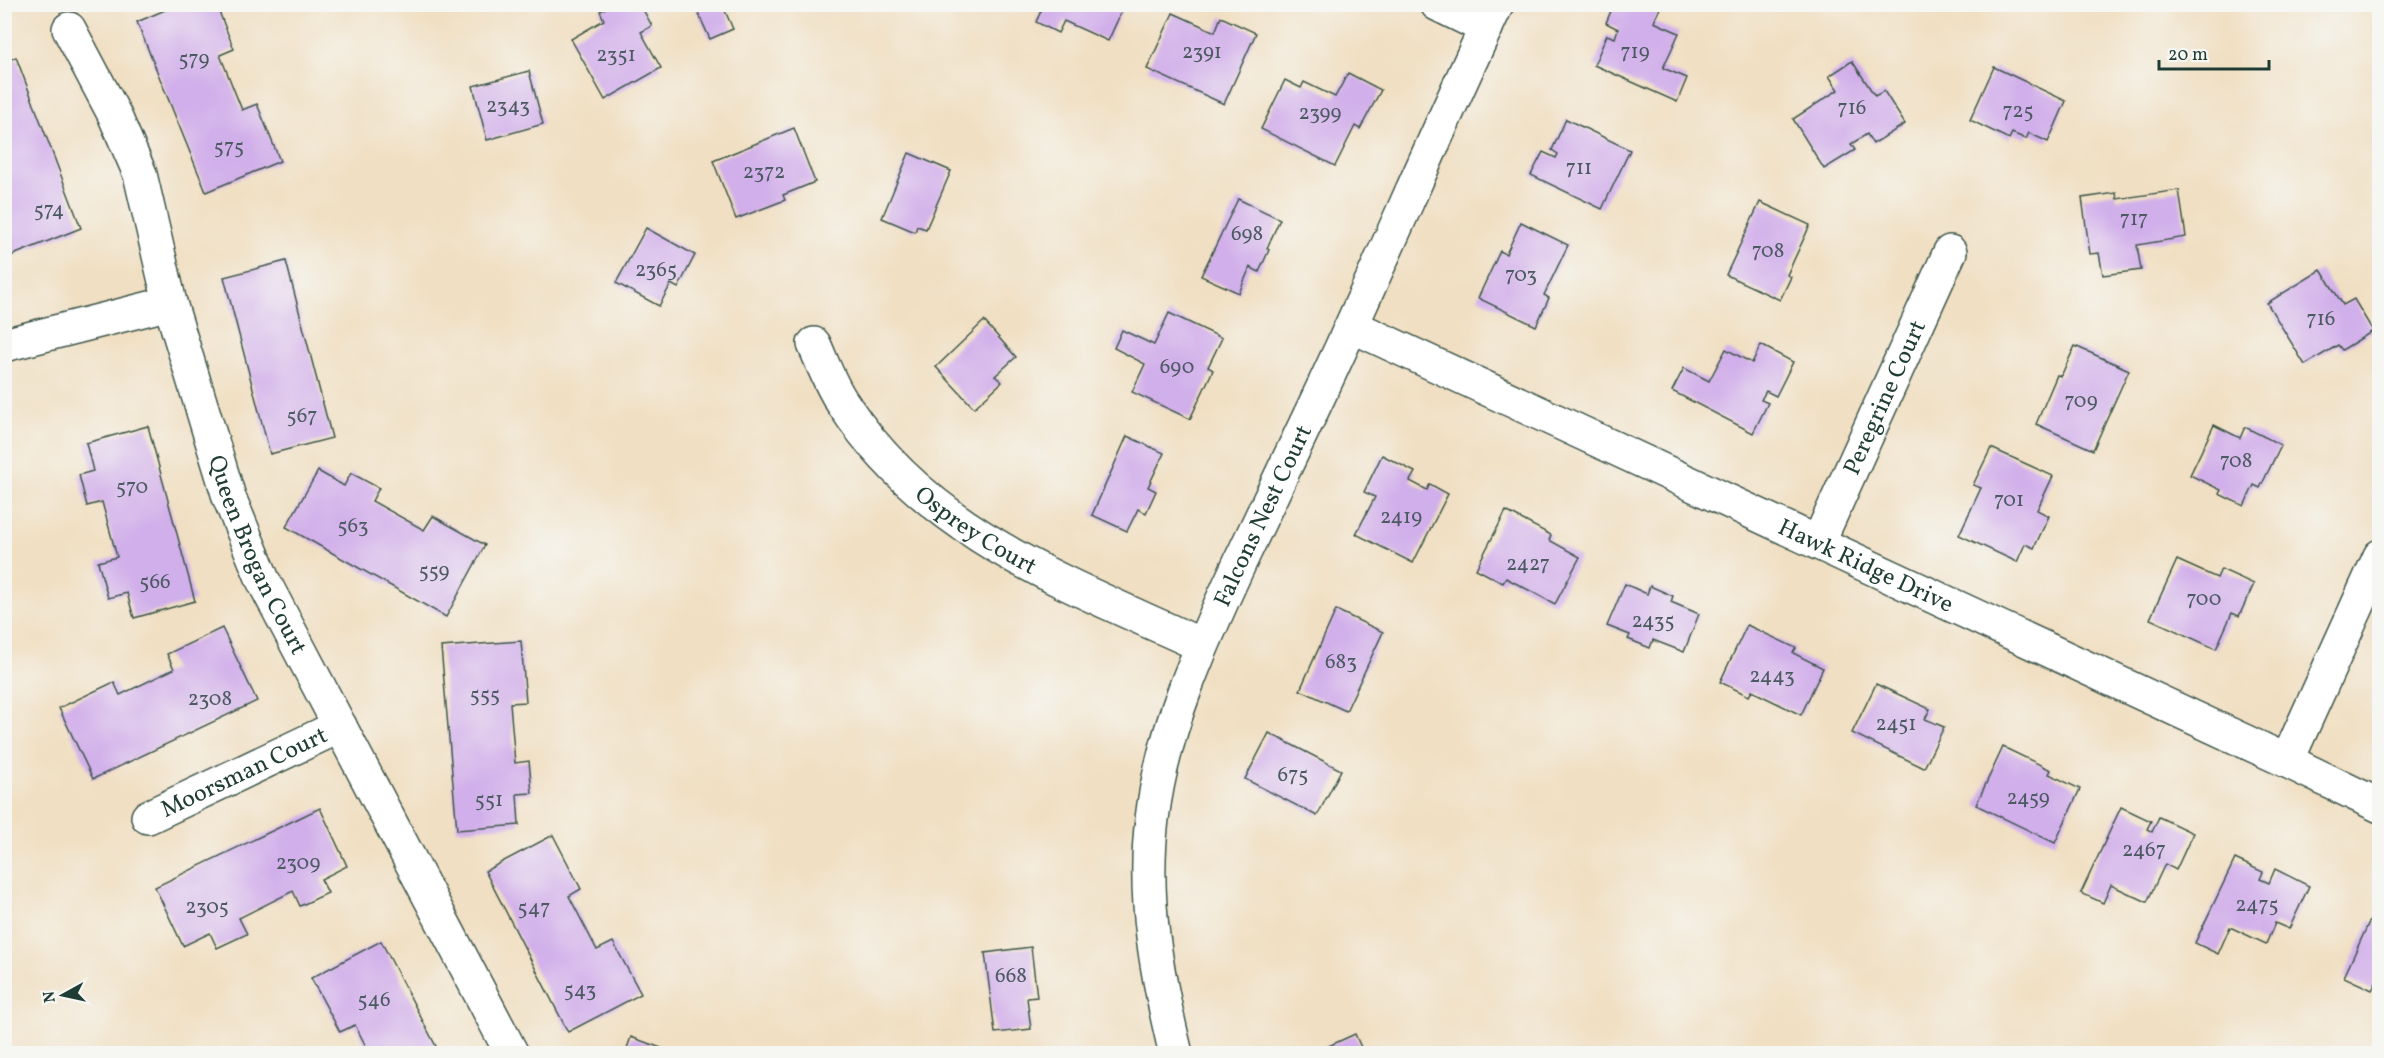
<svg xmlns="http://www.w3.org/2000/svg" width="2384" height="1058" font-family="Vollkorn,serif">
<rect width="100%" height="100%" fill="#f6f6f2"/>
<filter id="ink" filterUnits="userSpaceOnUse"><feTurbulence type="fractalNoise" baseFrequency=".0167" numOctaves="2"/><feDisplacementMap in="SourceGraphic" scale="12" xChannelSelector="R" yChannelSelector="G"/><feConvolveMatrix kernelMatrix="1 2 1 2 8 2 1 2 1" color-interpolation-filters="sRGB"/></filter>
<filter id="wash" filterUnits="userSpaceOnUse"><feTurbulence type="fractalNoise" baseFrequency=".008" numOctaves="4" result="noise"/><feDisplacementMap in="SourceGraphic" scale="24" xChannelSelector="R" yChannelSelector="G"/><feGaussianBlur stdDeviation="1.35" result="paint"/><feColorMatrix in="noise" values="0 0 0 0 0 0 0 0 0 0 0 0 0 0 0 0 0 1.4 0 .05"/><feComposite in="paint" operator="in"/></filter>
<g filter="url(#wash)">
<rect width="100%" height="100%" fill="#f0dfc2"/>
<g id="blocks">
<g fill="#d1afea">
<polygon points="179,4 216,4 234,49 220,55 242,110 257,104 280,161 206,192 137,22"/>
<polygon points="612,4 640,4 652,26 641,32 661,68 605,100 571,39 604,20 600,11"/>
<polygon points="694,4 722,4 733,29 710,39"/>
<polygon points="1028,4 1125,4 1108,41 1064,21 1058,33 1036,22 1041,11"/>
<polygon points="1614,4 1658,4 1661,6 1654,22 1679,33 1663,68 1687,78 1677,102 1594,65 1607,35 1615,38 1618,29 1606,23"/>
<polygon points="1173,13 1215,32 1221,17 1256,33 1224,104 1147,69"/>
<polygon points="16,57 81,228 8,257 4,249 4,62"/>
<polygon points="1852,61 1875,96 1884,91 1905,124 1873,144 1867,134 1851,144 1855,150 1824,169 1793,119 1838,90 1829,76"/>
<polygon points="1994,67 2066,101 2048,142 2029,133 2026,139 2012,133 2009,139 1970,120"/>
<polygon points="529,71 543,124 487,140 473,86"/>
<polygon points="1348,73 1381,90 1360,129 1355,126 1335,166 1261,129 1285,80 1301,88 1304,82 1335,97"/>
<polygon points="1566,119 1630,150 1602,209 1531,175 1543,152 1556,158 1558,154 1552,150"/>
<polygon points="794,128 815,182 783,195 785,200 736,219 713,161"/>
<polygon points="909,153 951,171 926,229 917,226 915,232 882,218"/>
<polygon points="2179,190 2186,237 2137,245 2141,270 2103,275 2099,253 2090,254 2082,198 2116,193 2117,199"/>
<polygon points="1238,199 1280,219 1267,248 1269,250 1259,272 1250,267 1239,293 1201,276"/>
<polygon points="1760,202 1810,225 1787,275 1791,277 1780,300 1726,275"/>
<polygon points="1521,222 1568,245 1544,295 1549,298 1536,326 1478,298 1500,251 1506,254"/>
<polygon points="646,228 695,255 678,288 671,284 659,306 616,283"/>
<polygon points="286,261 332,438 270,454 224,277"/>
<polygon points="2321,270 2343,305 2354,299 2373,331 2342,350 2338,345 2305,365 2267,303"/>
<polygon points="1169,313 1222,338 1208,367 1213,370 1190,419 1132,392 1145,364 1114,348 1122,330 1154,345"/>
<polygon points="984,321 1016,357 995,376 1002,382 974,408 936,367"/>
<polygon points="1761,345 1793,362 1776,396 1766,391 1761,400 1768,403 1753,433 1672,391 1684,368 1709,381 1726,349 1752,363"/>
<polygon points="2075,346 2129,370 2093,450 2036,424 2057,375 2061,376"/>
<polygon points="2214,425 2240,438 2245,427 2281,445 2260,488 2254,485 2244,506 2219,494 2221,490 2190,475"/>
<polygon points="148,426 195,601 134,618 127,593 108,598 98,562 117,557 102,502 87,506 79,475 93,471 86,443"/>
<polygon points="1127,436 1164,453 1148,487 1156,491 1146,513 1138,509 1127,531 1092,515"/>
<polygon points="1991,448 2053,476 2037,510 2049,516 2034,548 2025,544 2017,562 1959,535 1981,488 1973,485"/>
<polygon points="1382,455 1415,472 1410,481 1427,490 1430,484 1448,494 1413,563 1356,534 1375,497 1364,492"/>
<polygon points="318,471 344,486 351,473 379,488 372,501 424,530 433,516 485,545 446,617 286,527"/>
<polygon points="1506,511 1551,535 1549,540 1580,557 1555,604 1506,578 1503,583 1476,569"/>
<polygon points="2177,560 2217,578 2221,569 2254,584 2239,616 2232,613 2216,649 2150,619"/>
<polygon points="1625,584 1647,594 1650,586 1673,596 1671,602 1699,614 1684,652 1653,640 1650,648 1628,639 1630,635 1607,626"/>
<polygon points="1336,610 1383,632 1346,711 1300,690"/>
<polygon points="1747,625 1796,648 1793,653 1823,668 1801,715 1752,691 1749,696 1720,682"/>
<polygon points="222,628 257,701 93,779 59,708 114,682 120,695 174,669 167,654"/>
<polygon points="521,641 526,702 510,703 515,763 529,761 532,793 517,794 519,825 457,830 441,647"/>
<polygon points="1876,684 1930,709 1925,719 1944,727 1924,768 1852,733"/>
<polygon points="1269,733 1341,770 1317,816 1245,779"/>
<polygon points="2003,747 2051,770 2049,774 2080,789 2055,843 1976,805"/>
<polygon points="2121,807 2151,821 2147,829 2152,832 2159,817 2193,833 2176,870 2165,864 2147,902 2111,885 2103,903 2081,893"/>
<polygon points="320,808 347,866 321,879 328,893 300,906 293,891 239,918 247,934 217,948 210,933 183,946 155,887"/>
<polygon points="553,835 581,889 569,896 597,950 613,942 641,994 568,1032 485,871"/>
<polygon points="2235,859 2263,872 2260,879 2269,883 2275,869 2309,886 2289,929 2275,923 2266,944 2230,927 2218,954 2195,943"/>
<polygon points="2370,920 2380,924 2380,985 2376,983 2372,990 2344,977"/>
<polygon points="381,941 440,1054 370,1054 355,1025 340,1032 311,978"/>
<polygon points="1031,947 1037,997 1027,998 1031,1029 995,1033 985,953"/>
<polygon points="1355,1034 1364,1054 1311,1054"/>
<polygon points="631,1037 675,1053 675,1054 625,1054"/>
</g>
</g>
</g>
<g filter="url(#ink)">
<use href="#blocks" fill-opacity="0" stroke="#3e5549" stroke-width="1.5"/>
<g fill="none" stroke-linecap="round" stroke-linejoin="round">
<g stroke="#3e5549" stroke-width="36">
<g id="minor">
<polyline points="1437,4 1486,28"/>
<path id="s1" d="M69,29L114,114L140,174L170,303L229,497L263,580L512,1054"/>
<path id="s2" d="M1352,326L2287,761L2380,806"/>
<path id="s3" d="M814,344C823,364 831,387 844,405C929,535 1067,583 1201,645"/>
<polyline points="4,345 170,303"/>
<path id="s4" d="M1818,543L1950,252"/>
<polyline points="2287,761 2380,556"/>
<path id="s5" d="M148,817L340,726"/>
<path id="s6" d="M1176,1054C1157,976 1142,899 1152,819C1163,728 1201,646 1239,564C1265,509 1291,455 1317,400C1379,269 1435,135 1497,4"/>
</g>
</g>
<use href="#minor" stroke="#fff" stroke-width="33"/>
</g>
</g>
<g text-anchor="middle" stroke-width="6" stroke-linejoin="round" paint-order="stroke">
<g font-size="21" fill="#4c5a62">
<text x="1202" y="58">2391</text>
<text x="1635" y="58">719</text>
<text x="616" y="61">2351</text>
<text x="194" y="65">579</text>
<text x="508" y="112">2343</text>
<text x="1852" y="114">716</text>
<text x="2018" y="117">725</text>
<text x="1320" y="119">2399</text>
<text x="229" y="153">575</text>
<text x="1579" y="174">711</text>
<text x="764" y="178">2372</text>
<text x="49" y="216">574</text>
<text x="2134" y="225">717</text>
<text x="1247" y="240">698</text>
<text x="1768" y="257">708</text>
<text x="656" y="276">2365</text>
<text x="1521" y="281">703</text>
<text x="2321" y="325">716</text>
<text x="1177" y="373">690</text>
<text x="2081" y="407">709</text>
<text x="302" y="422">567</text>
<text x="2236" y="467">708</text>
<text x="132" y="493">570</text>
<text x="2009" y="506">701</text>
<text x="1401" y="523">2419</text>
<text x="353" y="532">563</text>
<text x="1528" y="570">2427</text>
<text x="434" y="577">559</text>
<text x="155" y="588">566</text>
<text x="2204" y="605">700</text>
<text x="1653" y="627">2435</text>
<text x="1341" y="668">683</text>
<text x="1772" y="682">2443</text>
<text x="485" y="701">555</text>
<text x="210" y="705">2308</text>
<text x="1896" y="730">2451</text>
<text x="1293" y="781">675</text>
<text x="2028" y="804">2459</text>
<text x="489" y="806">551</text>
<text x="2144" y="856">2467</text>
<text x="298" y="869">2309</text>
<text x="2257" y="911">2475</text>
<text x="207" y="913">2305</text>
<text x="534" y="914">547</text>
<text x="1011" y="982">668</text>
<text x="580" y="996">543</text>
<text x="374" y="1006">546</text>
</g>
<g font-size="24" fill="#1f3d34" stroke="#f6f6f2">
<text dy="8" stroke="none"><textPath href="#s4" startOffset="160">Peregrine Court</textPath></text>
<text dy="8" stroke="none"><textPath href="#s6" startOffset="562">Falcons Nest Court</textPath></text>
<text dy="8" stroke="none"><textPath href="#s3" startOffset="252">Osprey Court</textPath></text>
<text dy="8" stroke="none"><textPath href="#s1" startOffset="561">Queen Brogan Court</textPath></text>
<text dy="8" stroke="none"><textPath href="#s2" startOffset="567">Hawk Ridge Drive</textPath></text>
<text dy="8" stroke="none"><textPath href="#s5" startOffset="106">Moorsman Court</textPath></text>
</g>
</g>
<rect width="2384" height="1058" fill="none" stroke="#f6f6f2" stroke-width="24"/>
<g transform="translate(63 995) rotate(262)" stroke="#f6f6f2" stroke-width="4.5" paint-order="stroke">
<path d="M0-4.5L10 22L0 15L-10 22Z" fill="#1f3d34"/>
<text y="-9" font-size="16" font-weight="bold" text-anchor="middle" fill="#1f3d34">N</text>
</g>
<path d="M2159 60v9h110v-9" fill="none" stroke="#1f3d34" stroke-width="3"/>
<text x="2168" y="60" font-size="18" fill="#1f3d34" stroke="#f6f6f2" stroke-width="4.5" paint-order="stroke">20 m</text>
</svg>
